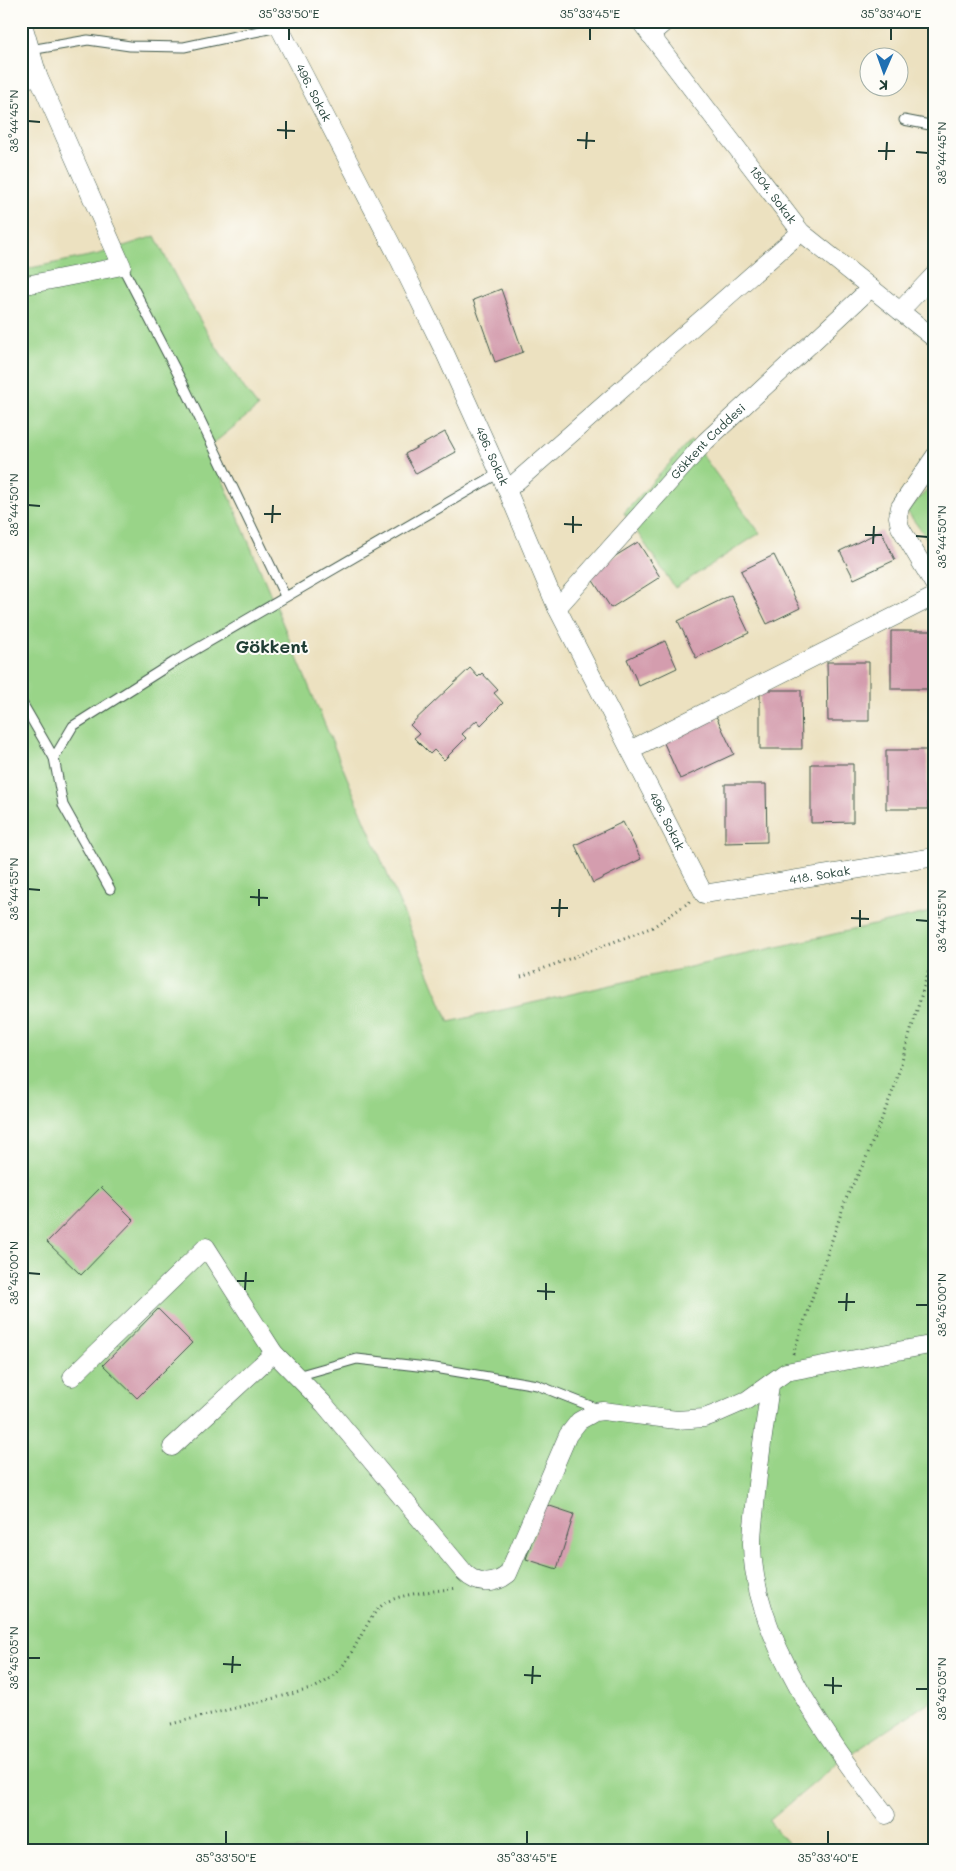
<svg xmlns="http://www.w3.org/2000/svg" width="956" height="1871" font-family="Mali,sans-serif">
<rect width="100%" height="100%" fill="#fdfcf7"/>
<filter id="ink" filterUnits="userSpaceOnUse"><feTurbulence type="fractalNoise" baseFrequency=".02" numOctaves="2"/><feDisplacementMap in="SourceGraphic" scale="10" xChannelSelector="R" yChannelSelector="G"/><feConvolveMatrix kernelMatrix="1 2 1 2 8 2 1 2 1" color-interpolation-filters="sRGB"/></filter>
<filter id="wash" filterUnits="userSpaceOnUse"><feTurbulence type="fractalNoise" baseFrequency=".0096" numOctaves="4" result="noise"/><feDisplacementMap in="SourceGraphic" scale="20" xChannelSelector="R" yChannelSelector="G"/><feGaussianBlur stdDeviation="1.12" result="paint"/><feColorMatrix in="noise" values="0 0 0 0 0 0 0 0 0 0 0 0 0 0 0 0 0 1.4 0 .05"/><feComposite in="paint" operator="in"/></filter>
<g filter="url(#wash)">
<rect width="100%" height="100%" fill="#ece1c0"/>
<g fill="#99d488" stroke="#5c885e">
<path d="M155,236C185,298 217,352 258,407L209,447L449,1022L935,911V1698L838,1763L769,1821L793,1850H21V270L99,254Z"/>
<polygon points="691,440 760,533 675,588 624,513"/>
<polygon points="935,482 935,550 907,511"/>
</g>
<g id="blocks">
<g fill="#d49dae">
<polygon points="501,289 523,352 495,362 473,300"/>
<polygon points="445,432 456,452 416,474 405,454"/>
<polygon points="881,531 895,560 854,579 840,551"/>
<polygon points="638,542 660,577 611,608 588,573"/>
<polygon points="774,555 800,608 767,624 741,571"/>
<polygon points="731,595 749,633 696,658 678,621"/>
<polygon points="891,631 932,631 933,689 891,689"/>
<polygon points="665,641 677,668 639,686 627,659"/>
<polygon points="827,662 869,662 869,721 828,721"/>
<polygon points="470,668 478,677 482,673 498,690 494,693 503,703 481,725 477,720 462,734 466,738 444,760 434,750 430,754 414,738 419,734 410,725"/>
<polygon points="760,690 801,690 802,749 760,749"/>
<polygon points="716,716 734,754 680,779 663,741"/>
<polygon points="886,750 927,750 928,809 886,809"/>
<polygon points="811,764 853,764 853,822 811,823"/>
<polygon points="725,784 766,784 767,842 725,843"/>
<polygon points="623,822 641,859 593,883 575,845"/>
<polygon points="101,1187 134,1220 81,1275 47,1242"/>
<polygon points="158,1309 192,1343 137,1398 103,1365"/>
<polygon points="544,1504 574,1514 557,1569 526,1559"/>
</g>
</g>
</g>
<g filter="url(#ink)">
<use href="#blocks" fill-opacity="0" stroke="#3e5649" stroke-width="1"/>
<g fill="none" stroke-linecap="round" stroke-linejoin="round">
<g stroke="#3e5649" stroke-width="11">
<g id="lane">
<polyline points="30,50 88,40 130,46 184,47 278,27"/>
<polyline points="904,120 935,126"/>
<polyline points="122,266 182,382 285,596"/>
<polyline points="21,701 54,758"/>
<polyline points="110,889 63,805 54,758 73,726 174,662 499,473"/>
<polyline points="297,1376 357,1359 435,1368 537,1385 598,1409"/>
</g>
</g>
<g stroke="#3e5649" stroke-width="19">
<g id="street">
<polyline points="22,21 38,76"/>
<path id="s1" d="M276,21L400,261L445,353L507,490L557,608L704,894L935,857"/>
<path id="s2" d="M640,21L801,232L935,339"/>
<polyline points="650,35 666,21"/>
<polyline points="21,80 38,76 122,266 21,286"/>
<polyline points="900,311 935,274"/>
<polyline points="935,456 900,507 898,517 900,527 935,586"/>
<polyline points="507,490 801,232"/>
<path id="s3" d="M557,608L705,442L871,288"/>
<polyline points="630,750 935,596"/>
<path d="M72,1377L206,1247L274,1353L324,1404L464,1572C477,1585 493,1586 508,1574L568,1435L579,1421L595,1412L603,1411L677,1420L704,1418L715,1414L747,1400L786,1372L935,1344"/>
<path d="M770,1385C765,1425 758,1465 755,1506C754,1518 752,1531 752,1544C753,1638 830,1743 886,1815"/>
<polyline points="172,1447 274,1353"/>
</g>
</g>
<g stroke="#3e5649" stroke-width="3" stroke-dasharray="1 4" stroke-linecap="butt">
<polyline points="521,977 653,927 691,901"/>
<polyline points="793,1354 847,1196 864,1163 894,1088 935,949"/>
<path d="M171,1724L311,1689C341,1677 349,1657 364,1630C370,1620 375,1610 385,1603C401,1593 438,1591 457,1588"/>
</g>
<use href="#lane" stroke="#fff" stroke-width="9"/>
<use href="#street" stroke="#fff" stroke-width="18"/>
</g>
</g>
<path fill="none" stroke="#1f3d34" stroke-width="2" d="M289,40V28M590,40V28M891,40V28M28,121L40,122M277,130L295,131M286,139V121M577,140L595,141M586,149L587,132M878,151H895M916,152L928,153M886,160L887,142M28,505L40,506M264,514H281M272,523L273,505M564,524L582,525M573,533V516M865,535H882M916,536L928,537M873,544L874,526M28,889L40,890M250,897L268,898M259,906V889M551,908H568M559,917L560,899M851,918L869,919M916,920L928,921M860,927V910M28,1273L40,1274M237,1281H254M245,1290L246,1272M537,1291L555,1292M546,1300V1283M838,1302H855M916,1305H928M846,1311L847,1293M28,1658H40M223,1664L241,1665M232,1673L233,1656M524,1675L541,1676M532,1684L533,1666M824,1685L842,1686M916,1689H928M833,1694V1677M226,1844V1831M527,1844V1831M828,1844V1831"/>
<g text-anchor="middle" stroke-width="4" stroke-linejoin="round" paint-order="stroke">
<g font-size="12" fill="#1f3d34" stroke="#fdfcf7">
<text dy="4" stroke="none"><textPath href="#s1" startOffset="81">496. Sokak</textPath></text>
<text dy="4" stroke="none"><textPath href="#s2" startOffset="219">1804. Sokak</textPath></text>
<text dy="4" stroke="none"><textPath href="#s3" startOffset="225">Gökkent Caddesi</textPath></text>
<text dy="4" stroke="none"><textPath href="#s1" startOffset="486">496. Sokak</textPath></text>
<text dy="4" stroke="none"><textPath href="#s1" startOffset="891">496. Sokak</textPath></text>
<text dy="4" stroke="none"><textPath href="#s1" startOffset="1090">418. Sokak</textPath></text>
</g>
<g font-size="18" font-weight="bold" fill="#1f3d34" stroke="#fdfcf7">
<text x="272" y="653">Gökkent</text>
</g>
</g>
<rect width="956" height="1871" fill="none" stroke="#fdfcf7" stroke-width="55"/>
<g transform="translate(884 72) rotate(182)"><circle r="24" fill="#fdfcf7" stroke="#a4b0a9"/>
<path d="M0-4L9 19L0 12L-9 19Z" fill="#1f6fb2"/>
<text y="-8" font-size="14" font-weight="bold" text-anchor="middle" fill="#1f3d34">K</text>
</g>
<rect x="28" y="28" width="900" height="1816" fill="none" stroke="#1f3d34" stroke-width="2"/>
<g font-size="12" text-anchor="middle" fill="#1f3d34">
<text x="289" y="18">35°33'50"E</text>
<text x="590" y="18">35°33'45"E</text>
<text x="891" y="18">35°33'40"E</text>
<text transform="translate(14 121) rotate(-90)" y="4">38°44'45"N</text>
<text transform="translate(942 153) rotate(-90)" y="4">38°44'45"N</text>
<text transform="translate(14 505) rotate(-90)" y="4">38°44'50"N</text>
<text transform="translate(942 537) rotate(-90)" y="4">38°44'50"N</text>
<text transform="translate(14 889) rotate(-90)" y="4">38°44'55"N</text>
<text transform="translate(942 921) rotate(-90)" y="4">38°44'55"N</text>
<text transform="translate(14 1273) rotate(-90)" y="4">38°45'00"N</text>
<text transform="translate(942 1305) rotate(-90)" y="4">38°45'00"N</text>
<text transform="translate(14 1658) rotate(-90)" y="4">38°45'05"N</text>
<text transform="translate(942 1689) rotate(-90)" y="4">38°45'05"N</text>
<text x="226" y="1862">35°33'50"E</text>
<text x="527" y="1862">35°33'45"E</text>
<text x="828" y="1862">35°33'40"E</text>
</g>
</svg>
